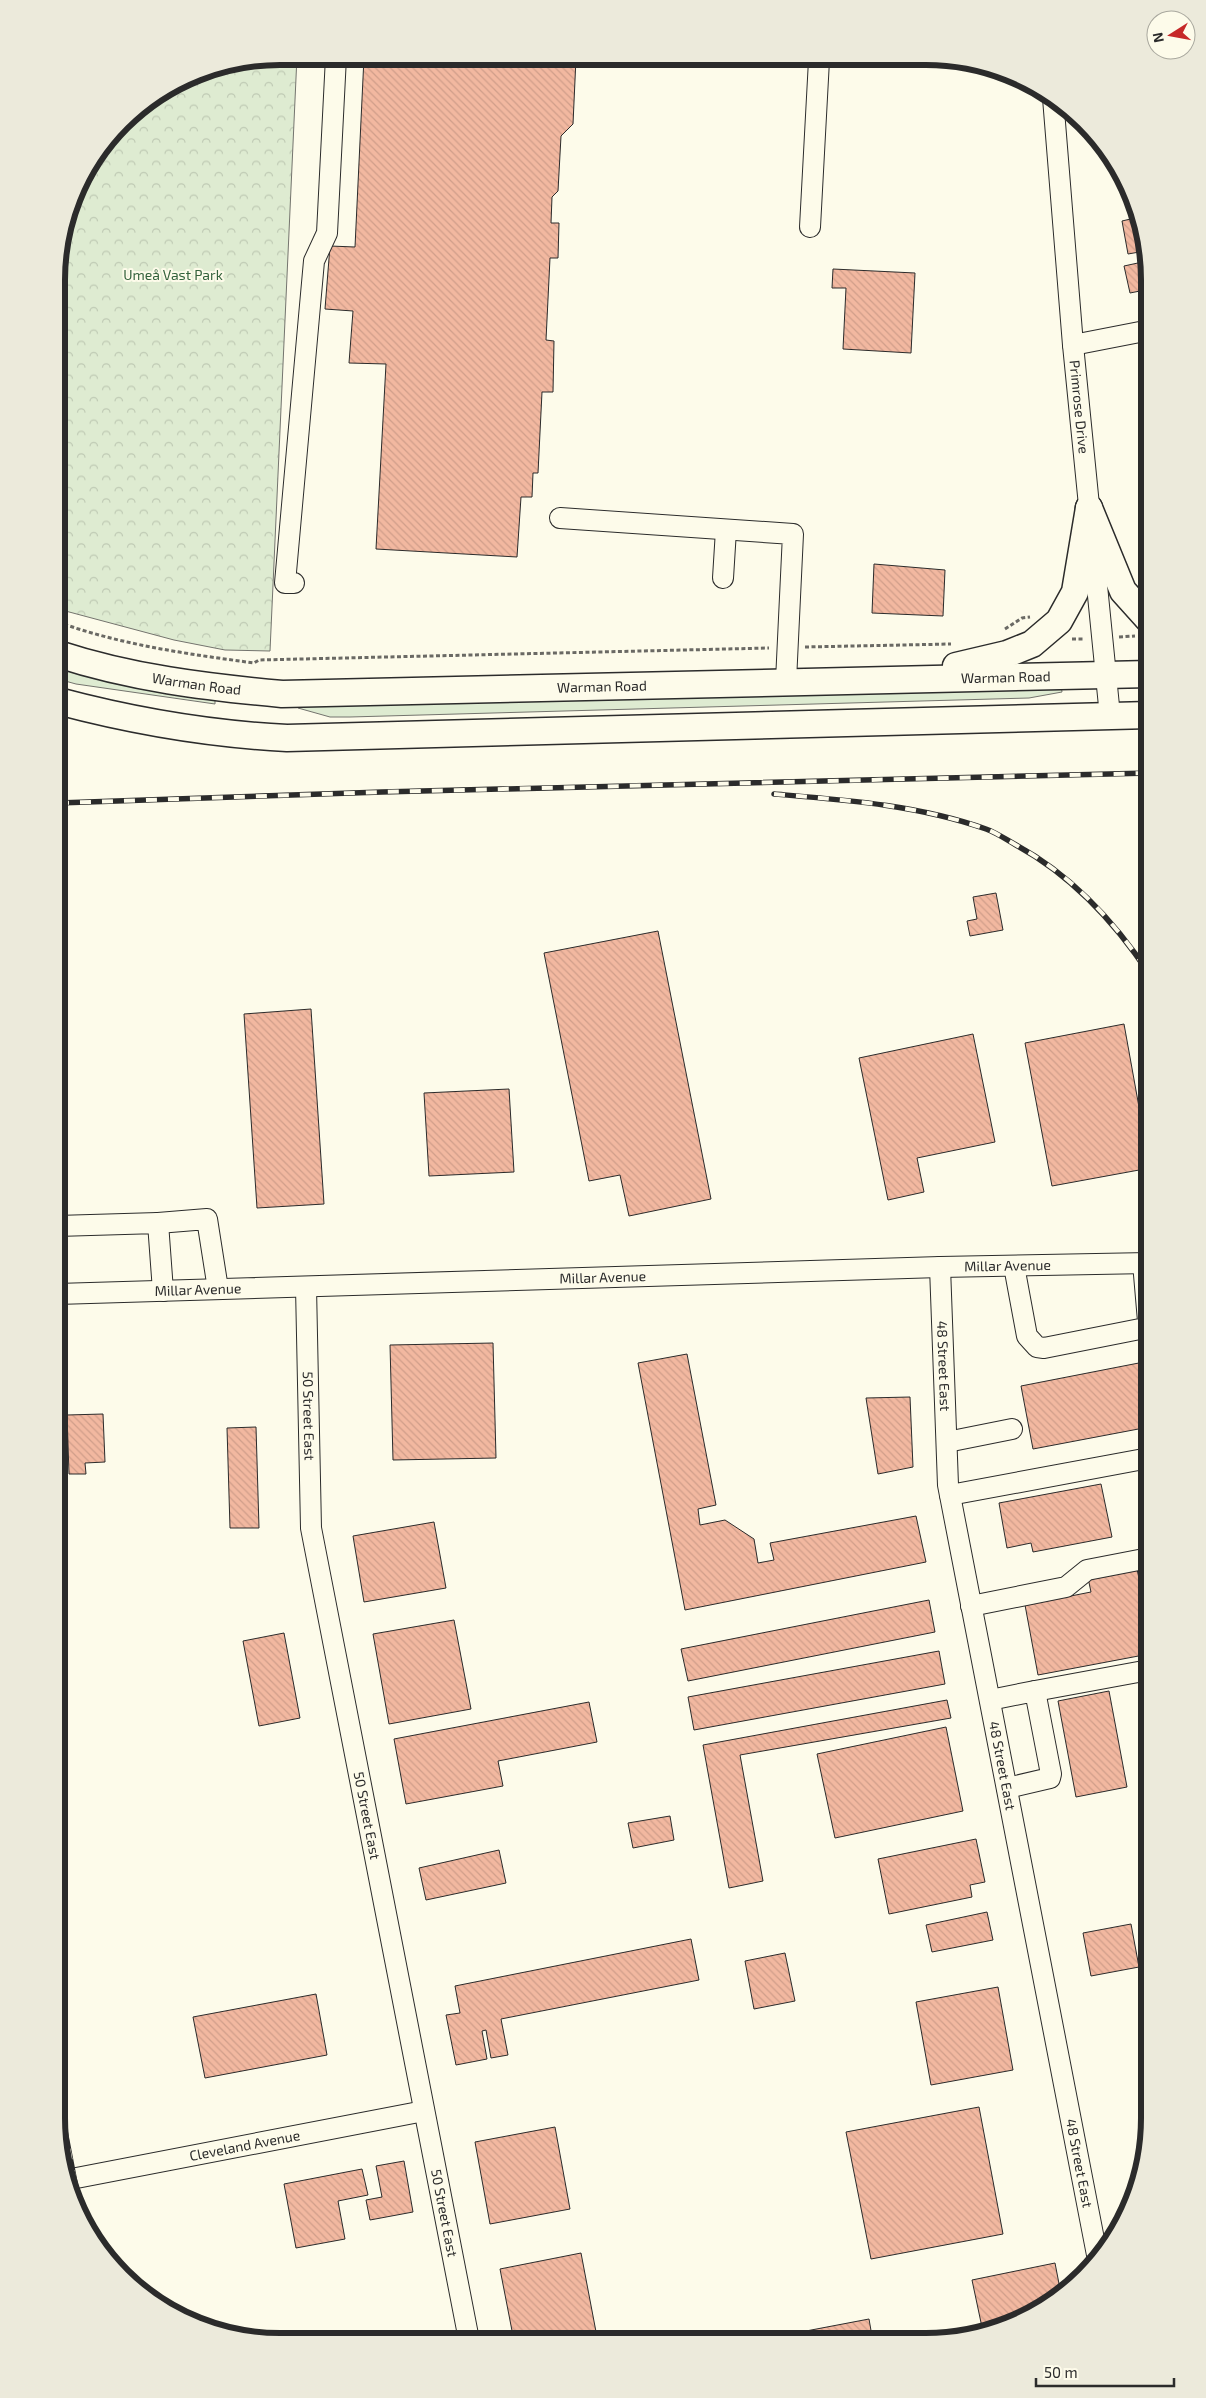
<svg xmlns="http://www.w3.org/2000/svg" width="1206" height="2398" font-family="'Exo 2',sans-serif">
<defs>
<pattern id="park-crowns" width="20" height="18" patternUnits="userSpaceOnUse" patternTransform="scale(1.25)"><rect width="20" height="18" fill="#deebd1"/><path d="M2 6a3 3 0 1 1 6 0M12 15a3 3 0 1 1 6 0" fill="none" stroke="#bfcab4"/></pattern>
<pattern id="building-back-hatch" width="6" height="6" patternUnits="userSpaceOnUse" patternTransform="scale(1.25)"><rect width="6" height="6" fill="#f2b8a0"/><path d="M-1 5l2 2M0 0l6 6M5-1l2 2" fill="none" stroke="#d09e8a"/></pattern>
</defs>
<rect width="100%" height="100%" fill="#fdfbea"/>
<g fill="#deebd1" stroke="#74746e">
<polygon points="58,665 215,699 215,704 76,684 58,679"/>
<polygon points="1061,685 1062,692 1029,698 350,717 330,717 298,708 298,706"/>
</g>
<polygon fill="url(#park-crowns)" stroke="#74746e" points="280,56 297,56 270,651 225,650 174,640 58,609 58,251 79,181 132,112 195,73"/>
<g fill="url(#building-back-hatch)" stroke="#2b2b2b">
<polygon points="364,57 576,58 573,124 561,136 558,191 552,197 551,223 559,223 558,258 550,258 546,340 554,341 553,392 542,392 538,473 533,473 532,497 521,497 517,557 376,549 386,364 349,363 353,311 325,309 330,246 355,247"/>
<polygon points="1128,188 1138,208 1138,211 1133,212"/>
<polygon points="1139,217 1145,251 1128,254 1122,221"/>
<polygon points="1147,261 1150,289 1130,293 1124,266"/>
<polygon points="833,269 915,273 911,353 843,349 846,288 832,288"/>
<polygon points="1150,358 1150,381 1147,381 1143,359"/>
<polygon points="874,564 945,570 943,616 872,613"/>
<polygon points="996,893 1003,930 970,936 967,921 977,919 973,897"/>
<polygon points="658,931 711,1199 629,1216 620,1175 589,1181 544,953"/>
<polygon points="311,1009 324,1204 257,1208 244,1014"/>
<polygon points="1124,1024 1150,1168 1052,1186 1025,1043"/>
<polygon points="973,1034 995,1142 917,1158 924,1192 888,1200 859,1058"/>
<polygon points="509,1089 514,1172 429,1176 424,1093"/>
<polygon points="493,1343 496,1458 393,1460 390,1345"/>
<polygon points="687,1354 716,1505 698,1509 700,1525 725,1520 754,1539 758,1563 774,1560 770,1543 916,1516 926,1562 685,1610 638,1363"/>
<polygon points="1149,1361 1149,1427 1033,1449 1021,1386"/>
<polygon points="910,1397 913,1467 878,1474 866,1398"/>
<polygon points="103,1414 105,1462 85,1463 86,1474 69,1474 67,1415"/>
<polygon points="256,1427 259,1528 230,1528 227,1428"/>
<polygon points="1101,1484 1112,1537 1033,1552 1031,1543 1007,1548 999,1503"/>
<polygon points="434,1522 446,1588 364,1602 353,1536"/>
<polygon points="1137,1569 1140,1583 1149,1581 1149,1654 1038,1675 1025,1605 1091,1592 1088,1578"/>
<polygon points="929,1600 935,1632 688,1681 681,1649"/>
<polygon points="454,1620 471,1709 389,1724 373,1634"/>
<polygon points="284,1633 300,1718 259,1726 243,1641"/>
<polygon points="939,1651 945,1684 694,1730 688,1697"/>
<polygon points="1109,1691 1127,1787 1076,1797 1058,1701"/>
<polygon points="947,1700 951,1718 740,1755 763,1881 729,1888 703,1745"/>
<polygon points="589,1702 597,1742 498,1761 503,1786 406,1804 394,1739"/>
<polygon points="946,1727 963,1811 835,1838 817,1754"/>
<polygon points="670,1816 674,1840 633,1848 628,1823"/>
<polygon points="976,1839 985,1882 970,1885 972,1897 889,1914 878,1859"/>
<polygon points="499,1850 506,1883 426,1900 419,1868"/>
<polygon points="987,1912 993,1940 932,1952 926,1925"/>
<polygon points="1131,1924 1139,1967 1091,1976 1083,1933"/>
<polygon points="691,1939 699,1980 501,2019 508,2055 491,2058 486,2030 482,2031 487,2059 456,2065 446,2015 460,2013 455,1986"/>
<polygon points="785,1953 795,2001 754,2009 745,1961"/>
<polygon points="998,1987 1013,2070 931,2085 916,2002"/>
<polygon points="316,1994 327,2055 205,2078 193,2017"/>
<polygon points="979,2107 1003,2234 871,2259 846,2132"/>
<polygon points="555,2127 570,2209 490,2224 475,2142"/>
<polygon points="404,2161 413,2212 370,2220 366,2200 382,2197 376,2166"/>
<polygon points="362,2169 368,2195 338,2201 345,2239 296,2248 284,2184"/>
<polygon points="581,2253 597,2337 580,2341 514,2341 500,2269"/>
<polygon points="1055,2263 1061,2294 1050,2304 998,2330 983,2332 972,2280"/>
<polygon points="869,2319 873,2342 808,2341 806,2331"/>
</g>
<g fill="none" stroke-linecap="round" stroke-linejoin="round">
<g stroke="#2b2b2b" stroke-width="22">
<g id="minor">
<path id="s1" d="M1053,98L1073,345L1110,716"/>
<polyline points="810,227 819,60"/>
<polyline points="1073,345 1150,330"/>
<polyline points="560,518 793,534 786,681"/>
<polyline points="723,578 726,530"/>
<polyline points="294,583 285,583 314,261 327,233 336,57"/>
<polyline points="158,1223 207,1219 218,1289"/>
<polyline points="57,1226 158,1223 163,1291"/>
<polyline points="1014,1266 1027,1336 1037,1347 1044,1348 1145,1328 1148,1321 1143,1263"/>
<path id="s2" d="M940,1267L948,1485L1098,2260"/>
<path id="s3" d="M306,1287L311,1528L469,2340"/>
<path id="s4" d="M57,1294L940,1267L1149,1263"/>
<polyline points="947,1442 1012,1429"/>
<polyline points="950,1495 1149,1458"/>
<polyline points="971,1606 1066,1587 1087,1570 1149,1558"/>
<polyline points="1035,1691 1149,1670"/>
<polyline points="990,1700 1035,1691 1051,1774 1050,1778 1007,1788"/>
<path id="s5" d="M66,2180L424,2111"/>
</g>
</g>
<g stroke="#2b2b2b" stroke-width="29">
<g id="major">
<polyline points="1089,508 1123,591 1150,621"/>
<path id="s6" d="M58,654C131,678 206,687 282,694L1150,674"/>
<polyline points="956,666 1007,654 1032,644 1059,621 1075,592 1089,508"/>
<path d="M58,701C133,721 209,734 287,738L1150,715"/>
</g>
</g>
<g stroke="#6a6964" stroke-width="3" stroke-dasharray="4 2.5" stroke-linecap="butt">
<path d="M58,622C121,645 188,654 254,663L259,660L769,648"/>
<polyline points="1005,629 1022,618 1030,617"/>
<polyline points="1119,637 1135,636"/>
<polyline points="1072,639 1085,639"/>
<polyline points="805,647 951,644"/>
</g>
<use href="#minor" stroke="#fdfbea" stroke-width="20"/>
<use href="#major" stroke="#fdfbea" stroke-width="26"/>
<g stroke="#2b2b2b" stroke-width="5.5">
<g id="rail">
<path d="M774,794C846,800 918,805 986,829C997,833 1007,840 1016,845C1073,876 1115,922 1150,975"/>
<polyline points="58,803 382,792 1150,773"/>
<polyline points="56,2084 82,2219"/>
</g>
</g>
<use href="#rail" stroke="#fdfbea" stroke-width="4" stroke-dasharray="11" stroke-linecap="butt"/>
</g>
<g text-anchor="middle" stroke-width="4" stroke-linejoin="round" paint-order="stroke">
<g font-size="14" fill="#34623c" stroke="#fdfbea">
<text x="173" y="280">Umeå Vast Park</text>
</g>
<g font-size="14" fill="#2b2b2b" stroke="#fdfbea">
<text dy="5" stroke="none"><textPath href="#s1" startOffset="310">Primrose Drive</textPath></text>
<text dy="5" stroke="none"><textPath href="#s6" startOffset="952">Warman Road</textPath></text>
<text dy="5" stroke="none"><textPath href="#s6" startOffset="142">Warman Road</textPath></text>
<text dy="5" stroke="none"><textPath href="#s6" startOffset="548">Warman Road</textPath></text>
<text dy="5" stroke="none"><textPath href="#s4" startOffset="951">Millar Avenue</textPath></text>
<text dy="5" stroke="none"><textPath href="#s4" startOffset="546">Millar Avenue</textPath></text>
<text dy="5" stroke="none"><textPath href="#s4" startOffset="141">Millar Avenue</textPath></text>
<text dy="5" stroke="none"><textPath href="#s2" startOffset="99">48 Street East</textPath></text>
<text dy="5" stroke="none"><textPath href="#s3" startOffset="129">50 Street East</textPath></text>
<text dy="5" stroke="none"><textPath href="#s2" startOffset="504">48 Street East</textPath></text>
<text dy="5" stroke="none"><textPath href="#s3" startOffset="534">50 Street East</textPath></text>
<text dy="5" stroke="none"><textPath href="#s5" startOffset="182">Cleveland Avenue</textPath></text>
<text dy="5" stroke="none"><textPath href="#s2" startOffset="909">48 Street East</textPath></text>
<text dy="5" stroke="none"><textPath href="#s3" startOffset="939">50 Street East</textPath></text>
</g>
</g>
<path d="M0 0H1206V2398H0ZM280 65H926A215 215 0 0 1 1141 280V2118A215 215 0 0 1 926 2333H280A215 215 0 0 1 65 2118V280A215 215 0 0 1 280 65Z" fill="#eceadb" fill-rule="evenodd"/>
<path fill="none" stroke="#2b2b2b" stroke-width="6" d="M280 65H926A215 215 0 0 1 1141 280V2118A215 215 0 0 1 926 2333H280A215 215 0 0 1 65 2118V280A215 215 0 0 1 280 65Z"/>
<g transform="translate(1171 35) rotate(259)"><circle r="24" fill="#fdfbea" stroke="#a9a89e"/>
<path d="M0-4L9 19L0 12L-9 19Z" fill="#c62828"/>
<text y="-8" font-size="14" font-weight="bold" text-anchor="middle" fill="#2b2b2b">N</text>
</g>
<path d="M1036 2378v8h138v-8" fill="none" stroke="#2b2b2b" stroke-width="2.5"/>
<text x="1044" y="2378" font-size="15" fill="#2b2b2b" stroke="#fdfbea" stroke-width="4" paint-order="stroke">50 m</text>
</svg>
